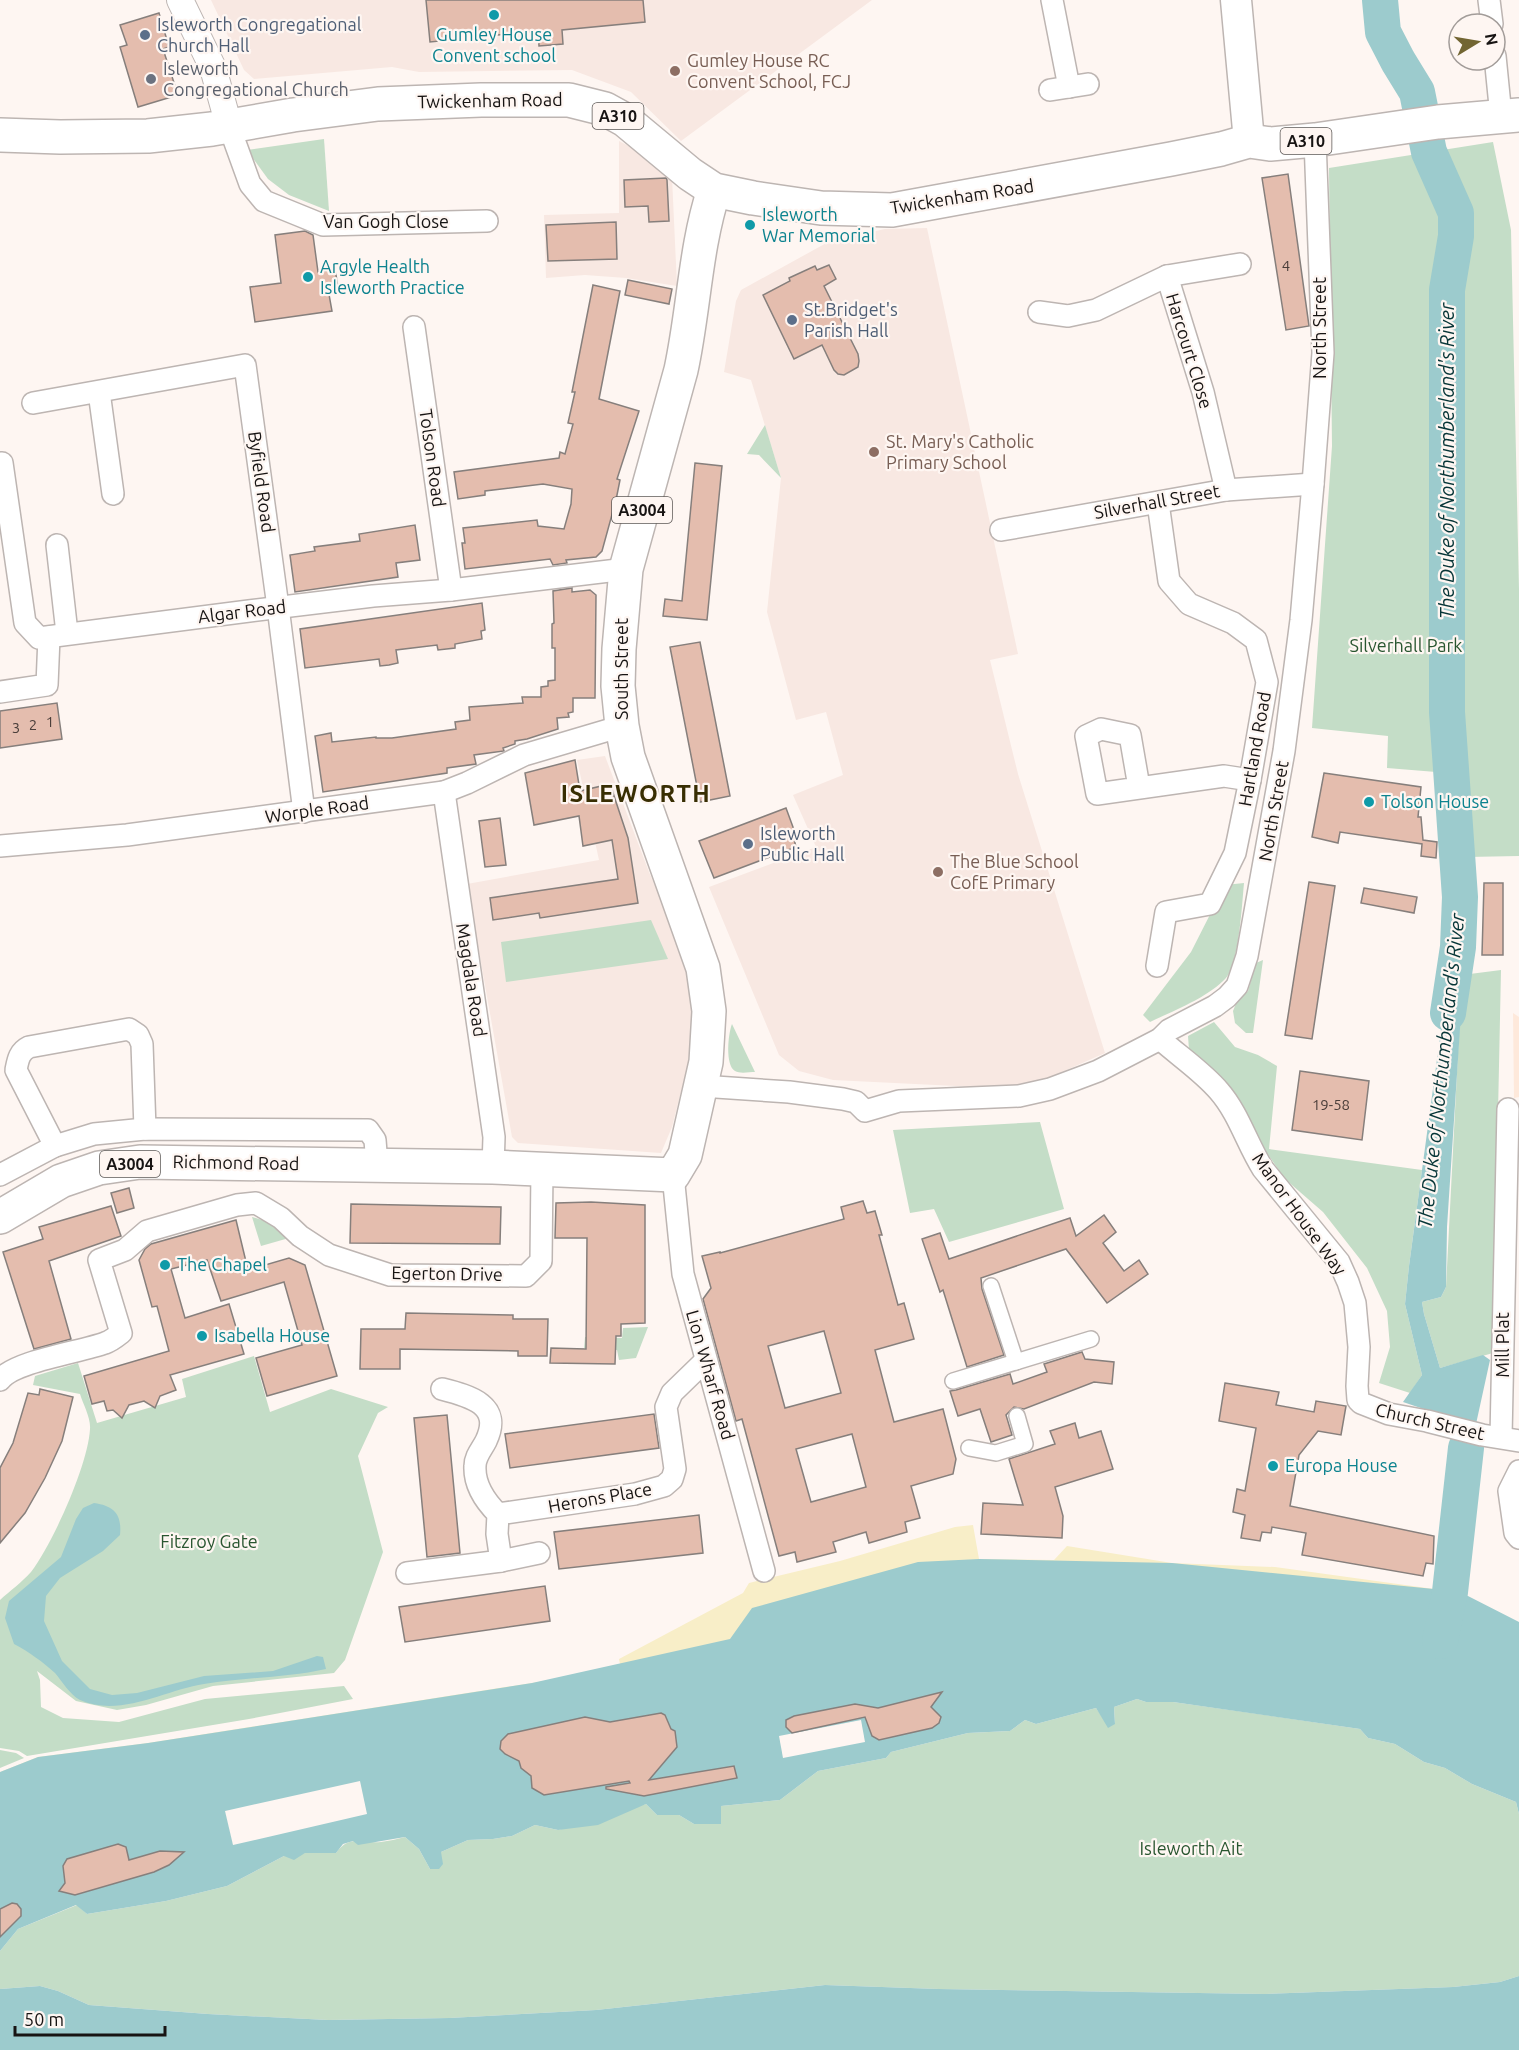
<svg xmlns="http://www.w3.org/2000/svg" width="1519" height="2050" font-family="Ubuntu,sans-serif">
<rect width="100%" height="100%" fill="#fef6f2"/>
<g fill="#f8e8e2">
<polygon points="211,0 872,0 681,141 631,92 572,70 419,72 392,67 254,79 244,70"/>
<polygon points="619,141 643,153 672,177 677,286 626,278 585,275 546,278 544,215 619,213"/>
<polygon points="927,228 1018,654 990,660 1018,774 1105,1053 1046,1079 997,1088 833,1080 799,1071 779,1055 709,887 816,847 793,795 843,775 826,712 796,720 767,612 781,478 751,380 724,372 736,301 741,290 830,241 885,229"/>
<polygon points="605,756 649,872 683,949 694,1014 690,1056 672,1127 661,1153 518,1143 512,1137 467,884 599,860 577,760"/>
</g>
<polygon fill="#fee9db" points="1513,1013 1519,1017 1519,1097 1514,1098"/>
<g fill="#c4ddc7">
<polygon points="324,139 329,211 289,195 268,179 247,150"/>
<polygon points="1493,142 1511,230 1519,589 1519,856 1467,857 1466,968 1443,961 1449,889 1441,862 1436,772 1387,768 1388,736 1312,728 1332,446 1329,168"/>
<polygon points="765,425 781,478 759,455 747,454"/>
<path d="M1244,883C1242,904 1239,963 1226,978C1209,997 1173,1011 1150,1022L1143,1015L1191,952L1225,885Z"/>
<polygon points="651,920 668,959 506,982 501,942"/>
<polygon points="1263,960 1253,1033 1246,1033 1235,1023 1233,1011 1237,1001 1248,991 1256,963"/>
<polygon points="1501,970 1493,1353 1440,1368 1424,1314 1422,1302 1441,1297 1446,1287 1462,975"/>
<polygon points="1214,1022 1235,1047 1258,1055 1277,1066 1269,1149 1422,1170 1409,1266 1405,1304 1422,1375 1410,1393 1379,1383 1390,1347 1387,1311 1367,1268 1323,1212 1285,1179 1260,1143 1239,1099 1221,1077 1189,1050 1188,1036"/>
<path d="M732,1024L755,1072C749,1072 740,1074 735,1071C725,1065 728,1034 732,1024Z"/>
<polygon points="1040,1122 1064,1209 949,1242 934,1209 910,1213 893,1130"/>
<path d="M252,1217C266,1221 280,1226 289,1238L261,1246Z"/>
<polygon points="648,1327 636,1358 619,1360 617,1350 584,1348 585,1337 622,1338 623,1328"/>
<path d="M254,1356L270,1412L331,1389L388,1407L378,1413L358,1456L383,1552L345,1660L334,1673L213,1686L146,1705L117,1710L76,1701L37,1671L40,1680L41,1707L63,1718L119,1722L205,1699L344,1686L353,1699L249,1719L27,1756L19,1751L0,1748V1600C10,1591 22,1582 31,1572C53,1543 88,1465 90,1429C91,1418 83,1404 80,1394L33,1385L35,1376L78,1363L97,1423L186,1397L182,1379Z"/>
<path d="M1137,1699L1146,1702H1173L1244,1712L1360,1729L1368,1738L1395,1744L1424,1762L1445,1768L1472,1784L1516,1802L1519,1814V1976L1500,1982L1453,1987L1265,1994L939,1989L825,1985L596,2010L449,2018L328,2020L208,2014L89,2005L58,1991L40,1986L0,1989V1951L18,1929L77,1905L87,1914L166,1901L227,1886L284,1856L305,1853H336C350,1834 361,1844 381,1842C389,1841 397,1839 405,1837L419,1849L430,1869L441,1852L468,1840L493,1839L512,1836L535,1825L558,1830L646,1804L657,1815H679L694,1824H721V1806L780,1800L818,1771L886,1758L891,1752L968,1733L1010,1731L1025,1720L1036,1724L1096,1708L1109,1727L1115,1723L1114,1707Z"/>
<polygon points="0,1750 16,1753 24,1758 0,1768"/>
</g>
<polygon fill="#f8eec8" points="973,1525 979,1559 1054,1560 1067,1546 1172,1563 1275,1567 1434,1589 1428,1591 929,1619 0,1772 38,1757 148,1743 621,1669 619,1659 743,1593 749,1583 840,1561 955,1527"/>
<g fill="#9ccbcd">
<polygon points="1450,963 1462,965 1462,998 1447,1227 1446,1287 1441,1297 1422,1302 1424,1314 1440,1368 1483,1355 1490,1360 1476,1424 1468,1424 1403,1402 1422,1375 1405,1304 1409,1266"/>
<path d="M94,1503C115,1506 122,1515 120,1535L103,1551L60,1578L46,1596L44,1621L62,1661L90,1689L112,1695L137,1693L204,1676L273,1671L317,1656L323,1657L326,1669C286,1678 245,1677 204,1684C165,1690 120,1718 80,1700C70,1695 62,1681 55,1673C43,1662 29,1652 14,1644L5,1618L9,1601L61,1557L76,1519L83,1508Z"/>
<polygon points="979,1559 1172,1563 1434,1589 1466,1595 1519,1622 1519,1814 1516,1802 1472,1784 1445,1768 1424,1762 1395,1744 1368,1738 1360,1729 1173,1702 1146,1702 1137,1699 1114,1707 1115,1724 1108,1728 1096,1708 1036,1724 1025,1720 1010,1731 968,1733 891,1752 886,1758 818,1771 780,1800 721,1806 721,1824 694,1824 679,1815 657,1815 646,1804 598,1825 558,1830 535,1825 512,1836 493,1839 468,1840 441,1852 443,1864 439,1869 430,1869 419,1849 405,1837 358,1845 353,1841 343,1844 336,1853 305,1853 294,1860 284,1856 227,1886 166,1901 87,1914 76,1905 18,1929 0,1951 0,1772 38,1757 148,1743 532,1683 730,1639 752,1608 918,1562"/>
<polygon points="1519,1976 1519,2050 0,2050 0,1989 40,1986 58,1991 89,2005 208,2014 328,2020 449,2018 596,2010 825,1985 939,1989 1265,1994 1453,1987 1500,1982"/>
</g>
<g fill="#fef6f2">
<polygon points="861,1720 865,1742 783,1758 779,1736"/>
<polygon points="360,1781 367,1814 233,1845 225,1811"/>
</g>
<g fill="none" stroke-linecap="round" stroke-linejoin="round">
<g stroke="#9ccbcd" stroke-width="36">
<polyline points="1380,0 1383,32 1398,61 1417,92 1429,152 1456,213 1456,236 1447,290 1447,712 1460,897 1458,947 1448,1013"/>
<polyline points="1440,1641 1450,1592 1466,1448"/>
</g>
</g>
<g fill="#e4bdae" stroke="#867f7c" stroke-width="1.5" fill-rule="evenodd">
<polygon points="426,0 643,0 645,22 562,30 563,44 539,46 538,31 430,42"/>
<polygon points="159,13 169,47 163,49 178,95 138,107 120,47 127,45 120,25"/>
<polygon points="1288,174 1309,326 1286,330 1262,178"/>
<polygon points="666,178 667,180 669,221 649,222 648,206 625,207 624,180"/>
<polygon points="616,222 617,259 548,261 546,225"/>
<polygon points="305,231 313,235 318,272 335,269 338,287 328,289 332,311 255,322 250,287 281,283 275,235"/>
<polygon points="829,265 836,279 824,286 858,354 859,361 858,367 844,375 838,374 834,370 822,345 794,359 763,295 790,281 789,278 815,266 817,270"/>
<polygon points="628,280 672,289 669,304 625,295"/>
<polygon points="593,285 620,291 599,399 639,411 617,479 620,480 616,500 602,551 596,557 566,560 567,563 553,565 550,559 465,569 462,543 465,543 463,528 537,520 538,526 564,529 571,504 572,489 543,484 485,491 485,495 458,499 454,472 559,458 560,452 565,454 573,424 568,423 575,392 572,392"/>
<polygon points="695,463 722,466 707,620 663,616 665,599 682,601"/>
<polygon points="415,525 420,560 396,563 398,577 295,592 290,555 315,551 314,547 360,541 359,534"/>
<polygon points="572,588 572,592 590,590 596,595 595,698 573,698 573,712 568,713 569,717 557,718 558,729 527,739 515,741 515,744 503,748 504,751 474,755 476,764 447,768 447,773 323,792 315,736 331,733 332,742 376,737 376,738 392,738 456,729 455,722 470,720 469,707 523,703 522,697 541,697 541,687 548,686 548,681 555,680 555,648 552,648 552,624 554,623 553,591"/>
<polygon points="482,603 485,630 481,631 482,639 455,644 455,648 438,650 437,645 396,650 398,663 389,665 380,666 379,659 305,668 300,629"/>
<polygon points="700,642 730,796 700,802 670,647"/>
<polygon points="57,703 62,739 0,748 0,711"/>
<polygon points="575,760 580,791 610,784 628,838 638,903 540,918 539,913 493,920 490,898 618,879 612,840 583,846 579,816 534,825 525,773"/>
<polygon points="1324,773 1421,787 1418,817 1421,817 1423,840 1437,842 1436,858 1421,856 1422,844 1340,832 1338,843 1312,837"/>
<polygon points="786,808 797,838 794,839 796,847 714,878 699,841"/>
<polygon points="500,818 506,865 485,867 479,821"/>
<polygon points="1309,882 1335,886 1312,1039 1285,1035"/>
<polygon points="1484,883 1503,883 1503,955 1482,955"/>
<polygon points="1364,888 1417,897 1414,913 1361,903"/>
<polygon points="1300,1071 1369,1081 1362,1140 1292,1130"/>
<polygon points="129,1188 134,1208 117,1213 111,1193"/>
<path d="M863,1201L867,1213L875,1211L882,1235H879L898,1305L904,1303L914,1339L875,1350L894,1422L943,1409L956,1459L953,1474L911,1486L920,1518L905,1522L907,1532L869,1543L866,1532L833,1542L836,1552L797,1562L795,1552L779,1556L742,1419L736,1421L703,1299L711,1288L702,1256L720,1252V1253L844,1219L841,1207ZM824,1331L841,1393L785,1408L768,1346ZM852,1434L866,1487L811,1502L796,1449Z"/>
<polygon points="591,1202 645,1205 645,1323 621,1324 621,1336 616,1336 615,1364 550,1363 551,1348 586,1349 587,1238 555,1238 556,1203"/>
<polygon points="351,1204 501,1207 500,1244 350,1243"/>
<polygon points="111,1206 121,1236 49,1261 71,1339 34,1349 3,1252 43,1239 39,1227"/>
<polygon points="1104,1215 1116,1232 1103,1243 1124,1271 1139,1260 1148,1274 1107,1303 1066,1249 981,1278 982,1289 1004,1355 967,1367 943,1290 940,1292 922,1239 940,1233 949,1259 1070,1218 1076,1236"/>
<polygon points="236,1220 248,1270 289,1258 305,1265 337,1376 267,1396 256,1358 302,1345 284,1282 221,1301 207,1260 171,1269 185,1318 229,1304 244,1354 170,1375 176,1390 160,1396 155,1408 144,1401 129,1405 122,1418 113,1410 107,1411 104,1401 92,1404 84,1376 169,1351 157,1306 152,1307 139,1260 145,1249 151,1244"/>
<polygon points="406,1313 513,1315 513,1319 548,1319 547,1356 518,1356 518,1351 400,1349 400,1369 360,1369 361,1329 405,1329"/>
<polygon points="1082,1352 1085,1359 1114,1362 1112,1384 1094,1382 1024,1409 1014,1407 1006,1415 1012,1435 991,1442 980,1409 958,1416 950,1391 956,1390 1010,1374 1013,1384 1047,1372 1044,1364"/>
<polygon points="1225,1383 1279,1392 1276,1405 1314,1412 1316,1401 1346,1406 1341,1435 1318,1431 1299,1455 1290,1506 1434,1536 1433,1564 1426,1563 1423,1576 1302,1555 1306,1533 1272,1527 1271,1533 1262,1532 1260,1541 1241,1538 1245,1515 1233,1512 1237,1489 1245,1491 1256,1428 1219,1421"/>
<polygon points="40,1389 73,1397 62,1441 45,1478 25,1513 0,1543 0,1468 13,1443 28,1393 39,1395"/>
<polygon points="654,1414 659,1448 510,1468 505,1434"/>
<polygon points="447,1415 460,1553 427,1557 414,1418"/>
<polygon points="1075,1423 1079,1438 1101,1431 1113,1469 1055,1487 1063,1516 1062,1538 981,1534 983,1503 1023,1505 1009,1459 1055,1444 1050,1431"/>
<polygon points="699,1515 703,1553 559,1569 554,1532"/>
<polygon points="545,1586 550,1621 405,1642 399,1607"/>
<polygon points="942,1692 931,1707 941,1717 939,1723 932,1728 879,1740 872,1736 865,1717 792,1733 786,1727 786,1720 794,1716 855,1704 878,1708"/>
<polygon points="661,1713 665,1715 671,1729 675,1731 677,1747 649,1780 734,1766 737,1778 644,1796 606,1789 606,1787 630,1783 629,1781 544,1795 532,1788 531,1776 521,1768 519,1761 505,1754 500,1749 501,1741 508,1734 585,1717 610,1722"/>
<polygon points="118,1844 126,1847 129,1860 160,1851 184,1852 169,1865 154,1872 75,1895 59,1891 65,1883 63,1866 67,1859"/>
<polygon points="12,1903 17,1904 21,1909 21,1916 0,1937 0,1909"/>
</g>
<g fill="none" stroke-linecap="round" stroke-linejoin="round">
<g stroke="#bdb5b2" stroke-width="18">
<g id="pedestrian">
<polyline points="991,1286 1016,1362"/>
<polyline points="953,1381 1091,1339"/>
<polyline points="969,1448 996,1453 1025,1444 1017,1416"/>
</g>
</g>
<g stroke="#bdb5b2" stroke-width="24">
<g id="minor">
<polyline points="1052,0 1069,87"/>
<polyline points="1489,0 1492,24"/>
<polyline points="1495,56 1501,116"/>
<polyline points="1050,90 1088,84"/>
<polyline points="229,126 250,184 264,201 323,225 487,221"/>
<polyline points="1167,276 1240,264"/>
<polyline points="1039,312 1068,316 1096,310 1167,276 1203,392 1226,490"/>
<polyline points="414,327 451,590"/>
<polyline points="99,392 113,494"/>
<polyline points="33,403 245,365 278,607 304,812"/>
<polyline points="2,463 25,623 39,638 249,611 373,596 451,590 626,569"/>
<polyline points="1001,530 1226,490 1313,484"/>
<polyline points="57,545 67,633"/>
<polyline points="0,692 47,685 49,637"/>
<polyline points="1139,787 1130,735 1101,729 1086,736 1097,794 1224,776 1250,780"/>
<polyline points="444,792 494,1137 493,1167"/>
<polyline points="0,846 127,835 444,792 467,783 524,755 622,726"/>
<polyline points="1157,966 1166,912 1210,904 1235,853 1250,780 1267,682 1256,640 1233,623 1189,604 1169,581 1158,503"/>
<path d="M1160,1039C1179,1056 1203,1072 1219,1091C1239,1114 1247,1144 1263,1169L1339,1262L1348,1282L1355,1303L1359,1347L1357,1386L1358,1400L1361,1403L1389,1414L1427,1421L1482,1435L1519,1441"/>
<polyline points="701,1086 789,1092 843,1099 856,1102 865,1111 899,1101 1019,1096 1050,1089 1098,1071 1160,1039 1169,1030 1215,1006 1227,997 1237,986 1247,956 1284,751 1301,620 1313,484 1323,353 1315,140"/>
<path d="M55,1146L16,1070C18,1060 19,1052 29,1047L129,1029L138,1035L142,1044L145,1129"/>
<polyline points="0,1175 55,1146 94,1134 145,1129 368,1130 375,1140 377,1165"/>
<polyline points="673,1175 683,1274 764,1571"/>
<path d="M0,1380C14,1361 81,1352 105,1343C111,1341 116,1337 121,1333L99,1260L125,1250L147,1231L237,1205L256,1203L281,1218L300,1236L329,1255L390,1275L526,1276L541,1261L542,1169"/>
<path d="M442,1389C470,1396 503,1405 486,1441C482,1449 475,1456 475,1466C474,1485 485,1501 498,1514L497,1534L501,1561"/>
<polyline points="1501,1437 1508,1109"/>
<polyline points="1519,1471 1509,1491 1515,1533 1519,1538"/>
<polyline points="498,1514 635,1494 664,1486 672,1479 675,1469 666,1407 672,1393 705,1361"/>
<polyline points="407,1573 501,1561 539,1553"/>
</g>
</g>
<g stroke="#bdb5b2" stroke-width="28">
<polyline id="tertiary" points="180,0 213,68 229,126"/>
</g>
<g stroke="#bdb5b2" stroke-width="33">
<polyline id="secondary" points="1236,0 1249,141"/>
</g>
<g stroke="#bdb5b2" stroke-width="36">
<g id="primary">
<polyline points="0,135 60,137 148,136 212,129 293,115 378,104 481,100 569,100 605,109 625,120 690,174 714,190 753,198 821,208 892,210 1171,159 1221,149 1249,141 1270,144 1315,140 1438,122 1519,115"/>
<path d="M0,1217L61,1181L99,1168L140,1162L493,1167L673,1175L685,1155L706,1062L709,1011L703,968L628,757L622,726L618,686L619,649L626,569L681,370C694,310 695,248 714,190"/>
</g>
</g>
<use href="#pedestrian" stroke="#fff" stroke-width="15"/>
<use href="#minor" stroke="#fff" stroke-width="21"/>
<use href="#tertiary" stroke="#fff" stroke-width="26"/>
<use href="#secondary" stroke="#fff" stroke-width="30"/>
<use href="#primary" stroke="#fff" stroke-width="33"/>
</g>
<g fill="#0f9aa8" stroke="#fef6f2" stroke-width="2">
<circle cx="494" cy="15" r="6"/>
<circle cx="750" cy="225" r="6"/>
<circle cx="308" cy="277" r="6"/>
<circle cx="1369" cy="802" r="6"/>
<circle cx="165" cy="1265" r="6"/>
<circle cx="202" cy="1336" r="6"/>
<circle cx="1273" cy="1466" r="6"/>
</g>
<g fill="#5c6f8a" stroke="#fef6f2" stroke-width="2">
<circle cx="145" cy="35" r="6"/>
<circle cx="792" cy="320" r="6"/>
<circle cx="748" cy="844" r="6"/>
</g>
<g fill="#8d6e63" stroke="#fef6f2" stroke-width="2">
<circle cx="675" cy="71" r="6"/>
<circle cx="874" cy="452" r="6"/>
<circle cx="938" cy="872" r="6"/>
</g>
<circle fill="#6b7280" stroke="#fef6f2" stroke-width="2" cx="151" cy="79" r="6"/>
<g text-anchor="middle" stroke-width="4.5" stroke-linejoin="round" paint-order="stroke">
<g font-size="15" fill="#4a3e3a">
<text x="1286" y="271">4</text>
<text x="50" y="727">1</text>
<text x="33" y="730">2</text>
<text x="16" y="733">3</text>
<text x="1331" y="1110">19-58</text>
</g>
<g fill="#fef6f2" stroke="#5c5856" stroke-width="1.5">
<rect x="592.5" y="103" width="51" height="26" rx="4.5"/>
<rect x="1280.5" y="128" width="51" height="26" rx="4.5"/>
<rect x="612" y="497" width="60" height="26" rx="4.5"/>
<rect x="100" y="1151" width="60" height="26" rx="4.5"/>
</g>
<g font-size="16" font-weight="bold" fill="#171413">
<text x="618" y="122">A310</text>
<text x="1306" y="147">A310</text>
<text x="642" y="516">A3004</text>
<text x="130" y="1170">A3004</text>
</g>
<g font-size="18" fill="#4e5e75" stroke="#fef6f2" text-anchor="start">
<text x="157" y="31">Isleworth Congregational<tspan x="157" dy="21">Church Hall</tspan></text>
<text x="804" y="316">St.Bridget's<tspan x="804" dy="21">Parish Hall</tspan></text>
<text x="760" y="840">Isleworth<tspan x="760" dy="21">Public Hall</tspan></text>
</g>
<g font-size="18" fill="#0d838f" stroke="#fef6f2" text-anchor="start">
<text x="494" y="41" text-anchor="middle">Gumley House<tspan x="494" dy="21">Convent school</tspan></text>
<text x="762" y="221">Isleworth<tspan x="762" dy="21">War Memorial</tspan></text>
<text x="320" y="273">Argyle Health<tspan x="320" dy="21">Isleworth Practice</tspan></text>
<text x="1381" y="808">Tolson House</text>
<text x="177" y="1271">The Chapel</text>
<text x="214" y="1342">Isabella House</text>
<text x="1285" y="1472">Europa House</text>
</g>
<g font-size="18" fill="#785e54" stroke="#fef6f2" text-anchor="start">
<text x="687" y="67">Gumley House RC<tspan x="687" dy="21">Convent School, FCJ</tspan></text>
<text x="886" y="448">St. Mary's Catholic<tspan x="886" dy="21">Primary School</tspan></text>
<text x="950" y="868">The Blue School<tspan x="950" dy="21">CofE Primary</tspan></text>
</g>
<g font-size="18" fill="#5b616d" stroke="#fef6f2" text-anchor="start">
<text x="163" y="75">Isleworth<tspan x="163" dy="21">Congregational Church</tspan></text>
</g>
<g font-size="18" fill="#171413" stroke="#fef6f2">
<text transform="translate(490 101) rotate(-1)" y="6">Twickenham Road</text>
<text transform="translate(962 197) rotate(-9)" y="6">Twickenham Road</text>
<text x="386" y="228">Van Gogh Close</text>
<text transform="translate(1320 328) rotate(-90)" y="6">North Street</text>
<text transform="translate(1189 351) rotate(73)" y="6">Harcourt Close</text>
<text transform="translate(432 458) rotate(82)" y="6">Tolson Road</text>
<text transform="translate(261 482) rotate(82)" y="6">Byfield Road</text>
<text transform="translate(1157 502) rotate(-10)" y="6">Silverhall Street</text>
<text transform="translate(242 612) rotate(-7)" y="6">Algar Road</text>
<text transform="translate(622 669) rotate(-90)" y="6">South Street</text>
<text transform="translate(1255 749) rotate(-80)" y="6">Hartland Road</text>
<text transform="translate(317 810) rotate(-8)" y="6">Worple Road</text>
<text transform="translate(1274 811) rotate(-80)" y="6">North Street</text>
<text transform="translate(471 980) rotate(81)" y="6">Magdala Road</text>
<text transform="translate(236 1163) rotate(1)" y="6">Richmond Road</text>
<text transform="translate(1299 1214) rotate(54)" y="6">Manor House Way</text>
<text transform="translate(447 1274) rotate(1)" y="6">Egerton Drive</text>
<text transform="translate(1503 1345) rotate(-90)" y="6">Mill Plat</text>
<text transform="translate(710 1375) rotate(74)" y="6">Lion Wharf Road</text>
<text transform="translate(1430 1422) rotate(13)" y="6">Church Street</text>
<text transform="translate(600 1498) rotate(-10)" y="6">Herons Place</text>
</g>
<g font-size="18" fill="#295630" stroke="#fef6f2">
<text x="1406" y="652">Silverhall Park</text>
<text x="209" y="1548">Fitzroy Gate</text>
<text x="1191" y="1855">Isleworth Ait</text>
</g>
<g font-size="20" font-style="italic" fill="#063537" stroke="#fef6f2">
<text transform="translate(1447 461) rotate(-90)" y="7">The Duke of Northumberland's River</text>
<text transform="translate(1441 1071) rotate(-84)" y="7">The Duke of Northumberland's River</text>
</g>
<g font-size="24" font-weight="bold" letter-spacing="1.5" fill="#382e03" stroke="#fef6f2">
<text x="636" y="802">ISLEWORTH</text>
</g>
</g>
<g transform="translate(1477 42) rotate(79)"><circle r="28" fill="#fef6f2" stroke="#a29c99" stroke-width="1.5"/>
<path d="M0-4.5L10 22L0 15L-10 22Z" fill="#726532"/>
<text y="-9" font-size="16" font-weight="bold" text-anchor="middle" fill="#171413">N</text>
</g>
<path d="M15 2026v9h150v-9" fill="none" stroke="#171413" stroke-width="3"/>
<text x="24" y="2026" font-size="18" fill="#171413" stroke="#fef6f2" stroke-width="4.5" paint-order="stroke">50 m</text>
</svg>
